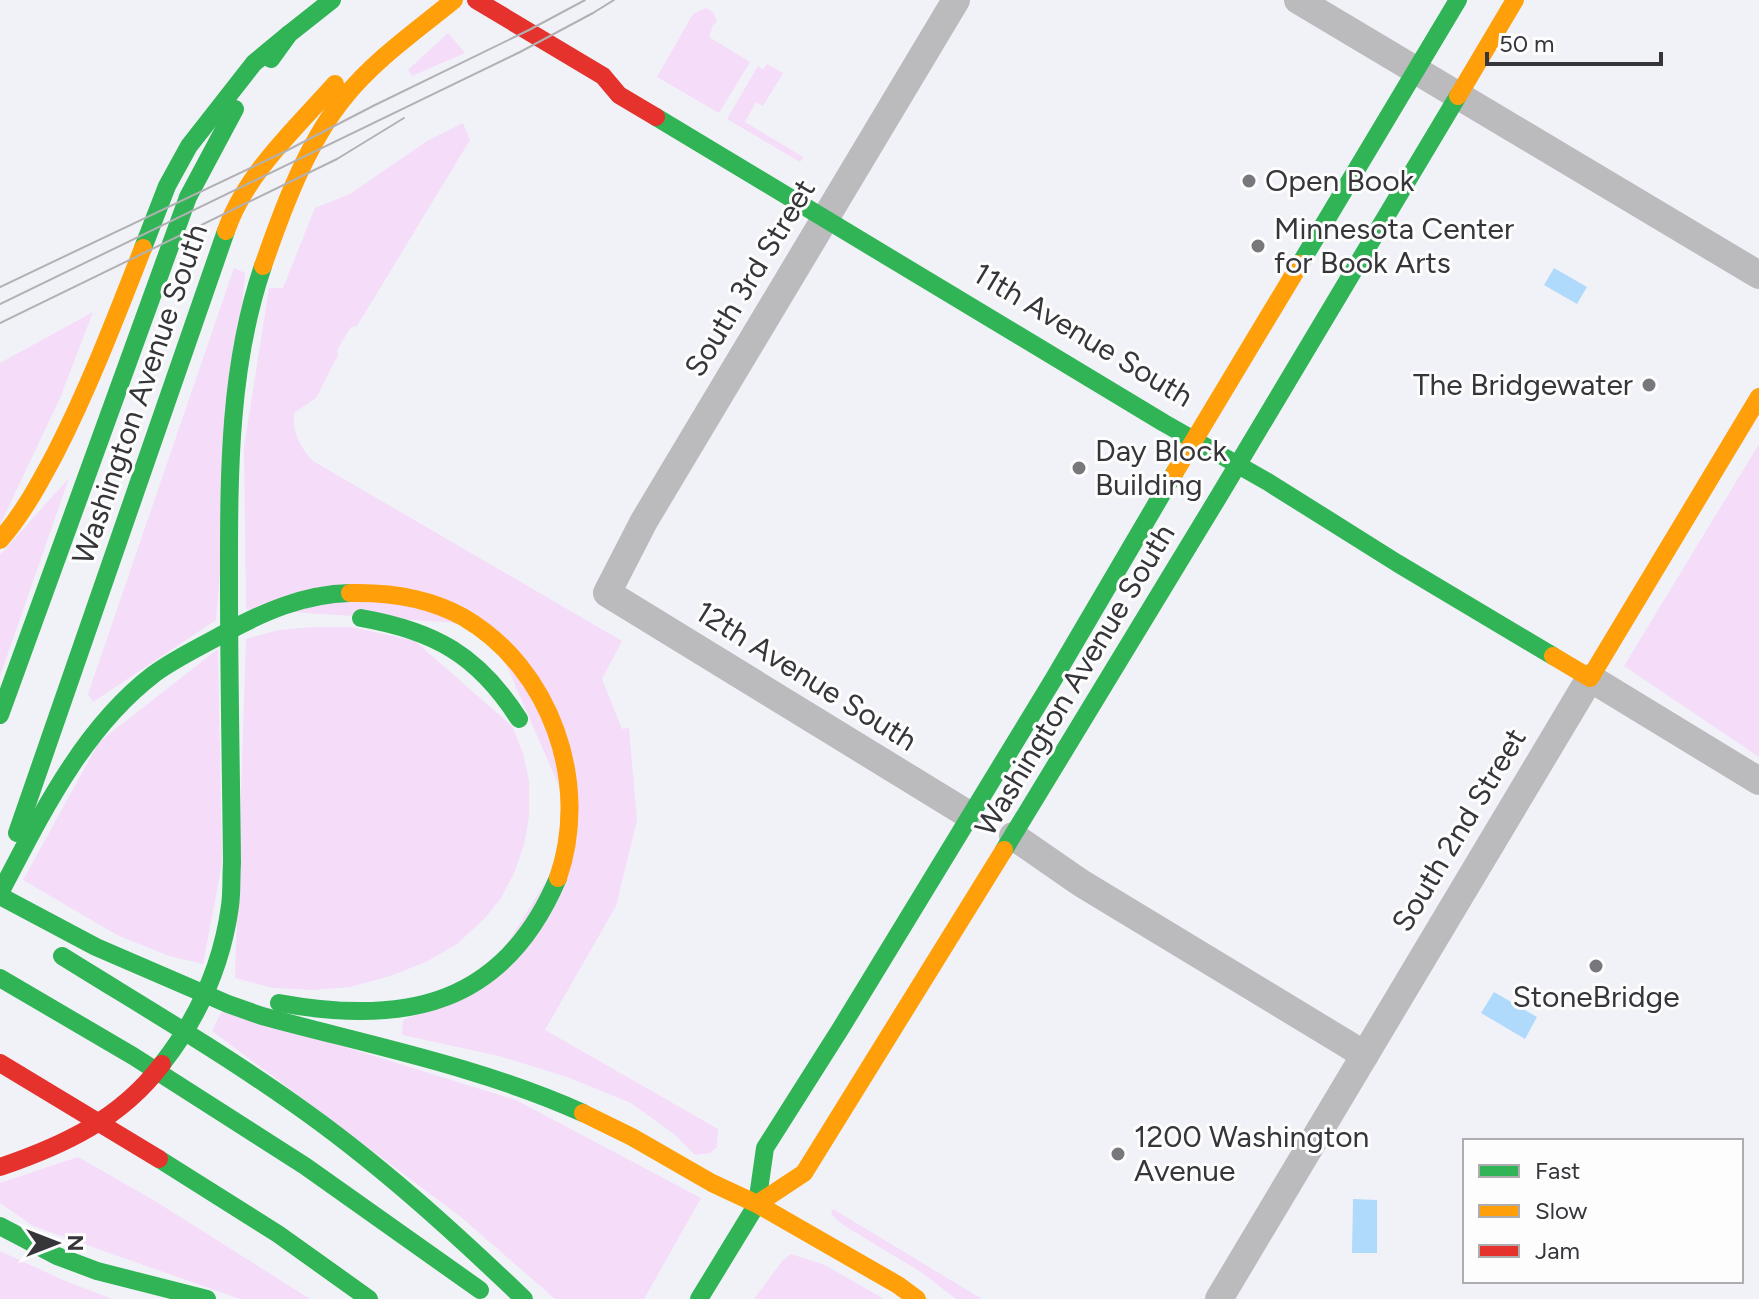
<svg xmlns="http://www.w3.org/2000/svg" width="1759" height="1299" font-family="Figtree,sans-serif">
<rect width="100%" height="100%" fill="#f1f2f8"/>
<g fill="#f5dcf8">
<polygon points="706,8 714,13 717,22 713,25 709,37 750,62 719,113 657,77 693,14"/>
<polygon points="448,33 465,53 412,76 408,70"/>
<polygon points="767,64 783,73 763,106 756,102 745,122 803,157 800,162 727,119 758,66 763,70"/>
<path d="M463,123L470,140L357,326L351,327L337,350L338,355L316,398L294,413C292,432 300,447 313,461L622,641L602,679L622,729L629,728L637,820L616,906L545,1030L718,1129L717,1147L710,1153L695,1155L675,1135L631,1103L567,1077L499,1056L402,1035L403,1020L477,992L578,830L489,625L246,609L244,447L269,288H283L315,208L350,194L427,141Z"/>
<polygon points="234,268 245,273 216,620 93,702 88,694"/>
<polygon points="93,312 60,398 0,525 0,363"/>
<polygon points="1759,444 1759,757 1624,666"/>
<polygon points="69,478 0,676 0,555"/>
<polygon points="315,627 352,627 415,641 512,726 523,753 529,781 529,817 524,845 514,873 501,898 484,919 457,944 426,962 390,976 350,987 311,990 273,988 235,978 246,639 279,630"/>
<polygon points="218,649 222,863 203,964 169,956 117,935 23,880 99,742"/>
<polygon points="223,1009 516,1100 701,1198 644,1299 555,1299 461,1217 212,1031"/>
<polygon points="78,1157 155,1201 310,1299 240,1299 33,1226 0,1203 0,1183"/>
<polygon points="833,1209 982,1299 956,1299 921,1272 843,1225 831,1214"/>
<polygon points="0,1251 63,1280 112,1299 0,1299"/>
<polygon points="791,1254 825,1265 884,1299 754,1299 783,1260"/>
</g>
<g fill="#b0dafb">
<polygon points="1554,268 1587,287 1577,304 1544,285"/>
<polygon points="1494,992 1537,1017 1525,1039 1481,1013"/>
<polygon points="1353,1199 1377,1200 1377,1253 1352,1253"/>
</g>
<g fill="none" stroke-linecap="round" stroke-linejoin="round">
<g stroke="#bbbabc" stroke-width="28">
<polyline points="956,0 644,521 607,593 969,815"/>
<polyline points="1298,0 1759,275"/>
<polyline points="1013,836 1081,883 1365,1055"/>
<polyline points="1219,1299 1590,678 1759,781"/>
</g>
<g stroke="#30b455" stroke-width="18">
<polyline points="271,59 289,34 332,0"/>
<polyline points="656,117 1164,423 1268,482 1397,563 1553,656"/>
<polyline points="143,248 167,186 189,146 254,63 289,34"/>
<polyline points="1300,264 1458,0"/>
<path d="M361,618C435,631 478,655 519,719"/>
<polyline points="0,715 188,197 235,109"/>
<polyline points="17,833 226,231"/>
<polyline points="1004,850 1219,496 1458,96"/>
<path d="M0,893C41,815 82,729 154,674C176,658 200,647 223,634C263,612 304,594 350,593"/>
<path d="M0,896L96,947L228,1004L262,1016C369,1045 481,1067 583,1113"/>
<path d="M62,956C139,1004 218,1050 293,1103C376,1161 451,1229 524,1299"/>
<polyline points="0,978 133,1056 305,1166 480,1290"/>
<path d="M279,1003C405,1026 504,1006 558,878"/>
<path d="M162,1064C198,1018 222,965 230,906C232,892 231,877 232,863C231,770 229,677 229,584C229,477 228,369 263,266"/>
<polyline points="159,1159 278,1234 369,1299"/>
<polyline points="0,1226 57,1256 97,1271 207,1299"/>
<polyline points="699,1299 757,1204 765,1148 841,1028 1053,680 1175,472"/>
</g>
<g stroke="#ff9f0a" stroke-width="18">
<polyline points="1458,96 1515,0"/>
<path d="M226,231C246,173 295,129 335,84"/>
<path d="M263,266C282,211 306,145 343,99C374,60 416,31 454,0"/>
<polyline points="1175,472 1300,264"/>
<path d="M0,540C23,514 40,482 56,452C90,385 116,317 143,248"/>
<path d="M350,593C388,592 429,598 463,617C551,668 591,783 558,878"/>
<polyline points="1553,656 1590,678 1759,397"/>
<polyline points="583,1113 632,1137 712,1183 757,1204 898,1285 917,1299"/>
<polyline points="757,1204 804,1173 1004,850"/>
</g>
<g stroke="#e5322d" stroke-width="18">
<polyline points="476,0 603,76 619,95 656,117"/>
<polyline points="0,1063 159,1159"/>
<path d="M0,1167C62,1146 121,1119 162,1064"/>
</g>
<g stroke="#b1b1b4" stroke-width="2">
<polyline points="0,287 284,152 373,106 529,30 585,0"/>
<polyline points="0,304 520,52 593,13 614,0"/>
<polyline points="0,323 337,159 404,118"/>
</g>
</g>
<g fill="#77777c" stroke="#fdfdfd" stroke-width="3">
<circle cx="1249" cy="181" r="8"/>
<circle cx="1258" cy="246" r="8"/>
<circle cx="1649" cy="385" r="8"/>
<circle cx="1079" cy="468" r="8"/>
<circle cx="1596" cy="966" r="8"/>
<circle cx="1118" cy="1154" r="8"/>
</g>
<g text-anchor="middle" stroke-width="6" stroke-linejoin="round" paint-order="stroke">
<g font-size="30" fill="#35353a" stroke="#fdfdfd" text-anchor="start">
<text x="1265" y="191">Open Book</text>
<text x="1274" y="239">Minnesota Center<tspan x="1274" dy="34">for Book Arts</tspan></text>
<text x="1633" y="395" text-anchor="end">The Bridgewater</text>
<text x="1095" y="461">Day Block<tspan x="1095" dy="34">Building</tspan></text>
<text x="1596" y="1007" text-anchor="middle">StoneBridge</text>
<text x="1134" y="1147">1200 Washington<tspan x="1134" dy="34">Avenue</tspan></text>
</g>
<g font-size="30" fill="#35353a" stroke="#fdfdfd">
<text transform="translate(750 278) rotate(-59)" y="10">South 3rd Street</text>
<text transform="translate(1083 335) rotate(31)" y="10">11th Avenue South</text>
<text transform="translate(140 394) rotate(-71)" y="10">Washington Avenue South</text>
<text transform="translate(806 676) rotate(32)" y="10">12th Avenue South</text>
<text transform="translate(1075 680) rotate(-59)" y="10">Washington Avenue South</text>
<text transform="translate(1459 830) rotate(-59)" y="10">South 2nd Street</text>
</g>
</g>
<rect x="1463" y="1139" width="280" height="144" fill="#fdfdfd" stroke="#adadaf" stroke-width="2"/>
<rect x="1479" y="1165" width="40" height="12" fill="#30b455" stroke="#adadaf" stroke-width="2"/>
<text x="1535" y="1179" font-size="24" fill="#35353a">Fast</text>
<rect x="1479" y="1205" width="40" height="12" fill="#ff9f0a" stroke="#adadaf" stroke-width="2"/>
<text x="1535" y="1219" font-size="24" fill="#35353a">Slow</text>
<rect x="1479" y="1245" width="40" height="12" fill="#e5322d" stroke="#adadaf" stroke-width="2"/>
<text x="1535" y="1259" font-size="24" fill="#35353a">Jam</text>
<g transform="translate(56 1243) rotate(90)" stroke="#fdfdfd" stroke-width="6" paint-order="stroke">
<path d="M0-6L14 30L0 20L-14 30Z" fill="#35353a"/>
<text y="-12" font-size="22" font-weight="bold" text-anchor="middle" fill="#35353a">N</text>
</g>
<path d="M1487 52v12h174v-12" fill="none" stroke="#35353a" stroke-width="4"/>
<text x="1499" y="52" font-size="24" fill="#35353a" stroke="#fdfdfd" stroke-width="6" paint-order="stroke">50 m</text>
</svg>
